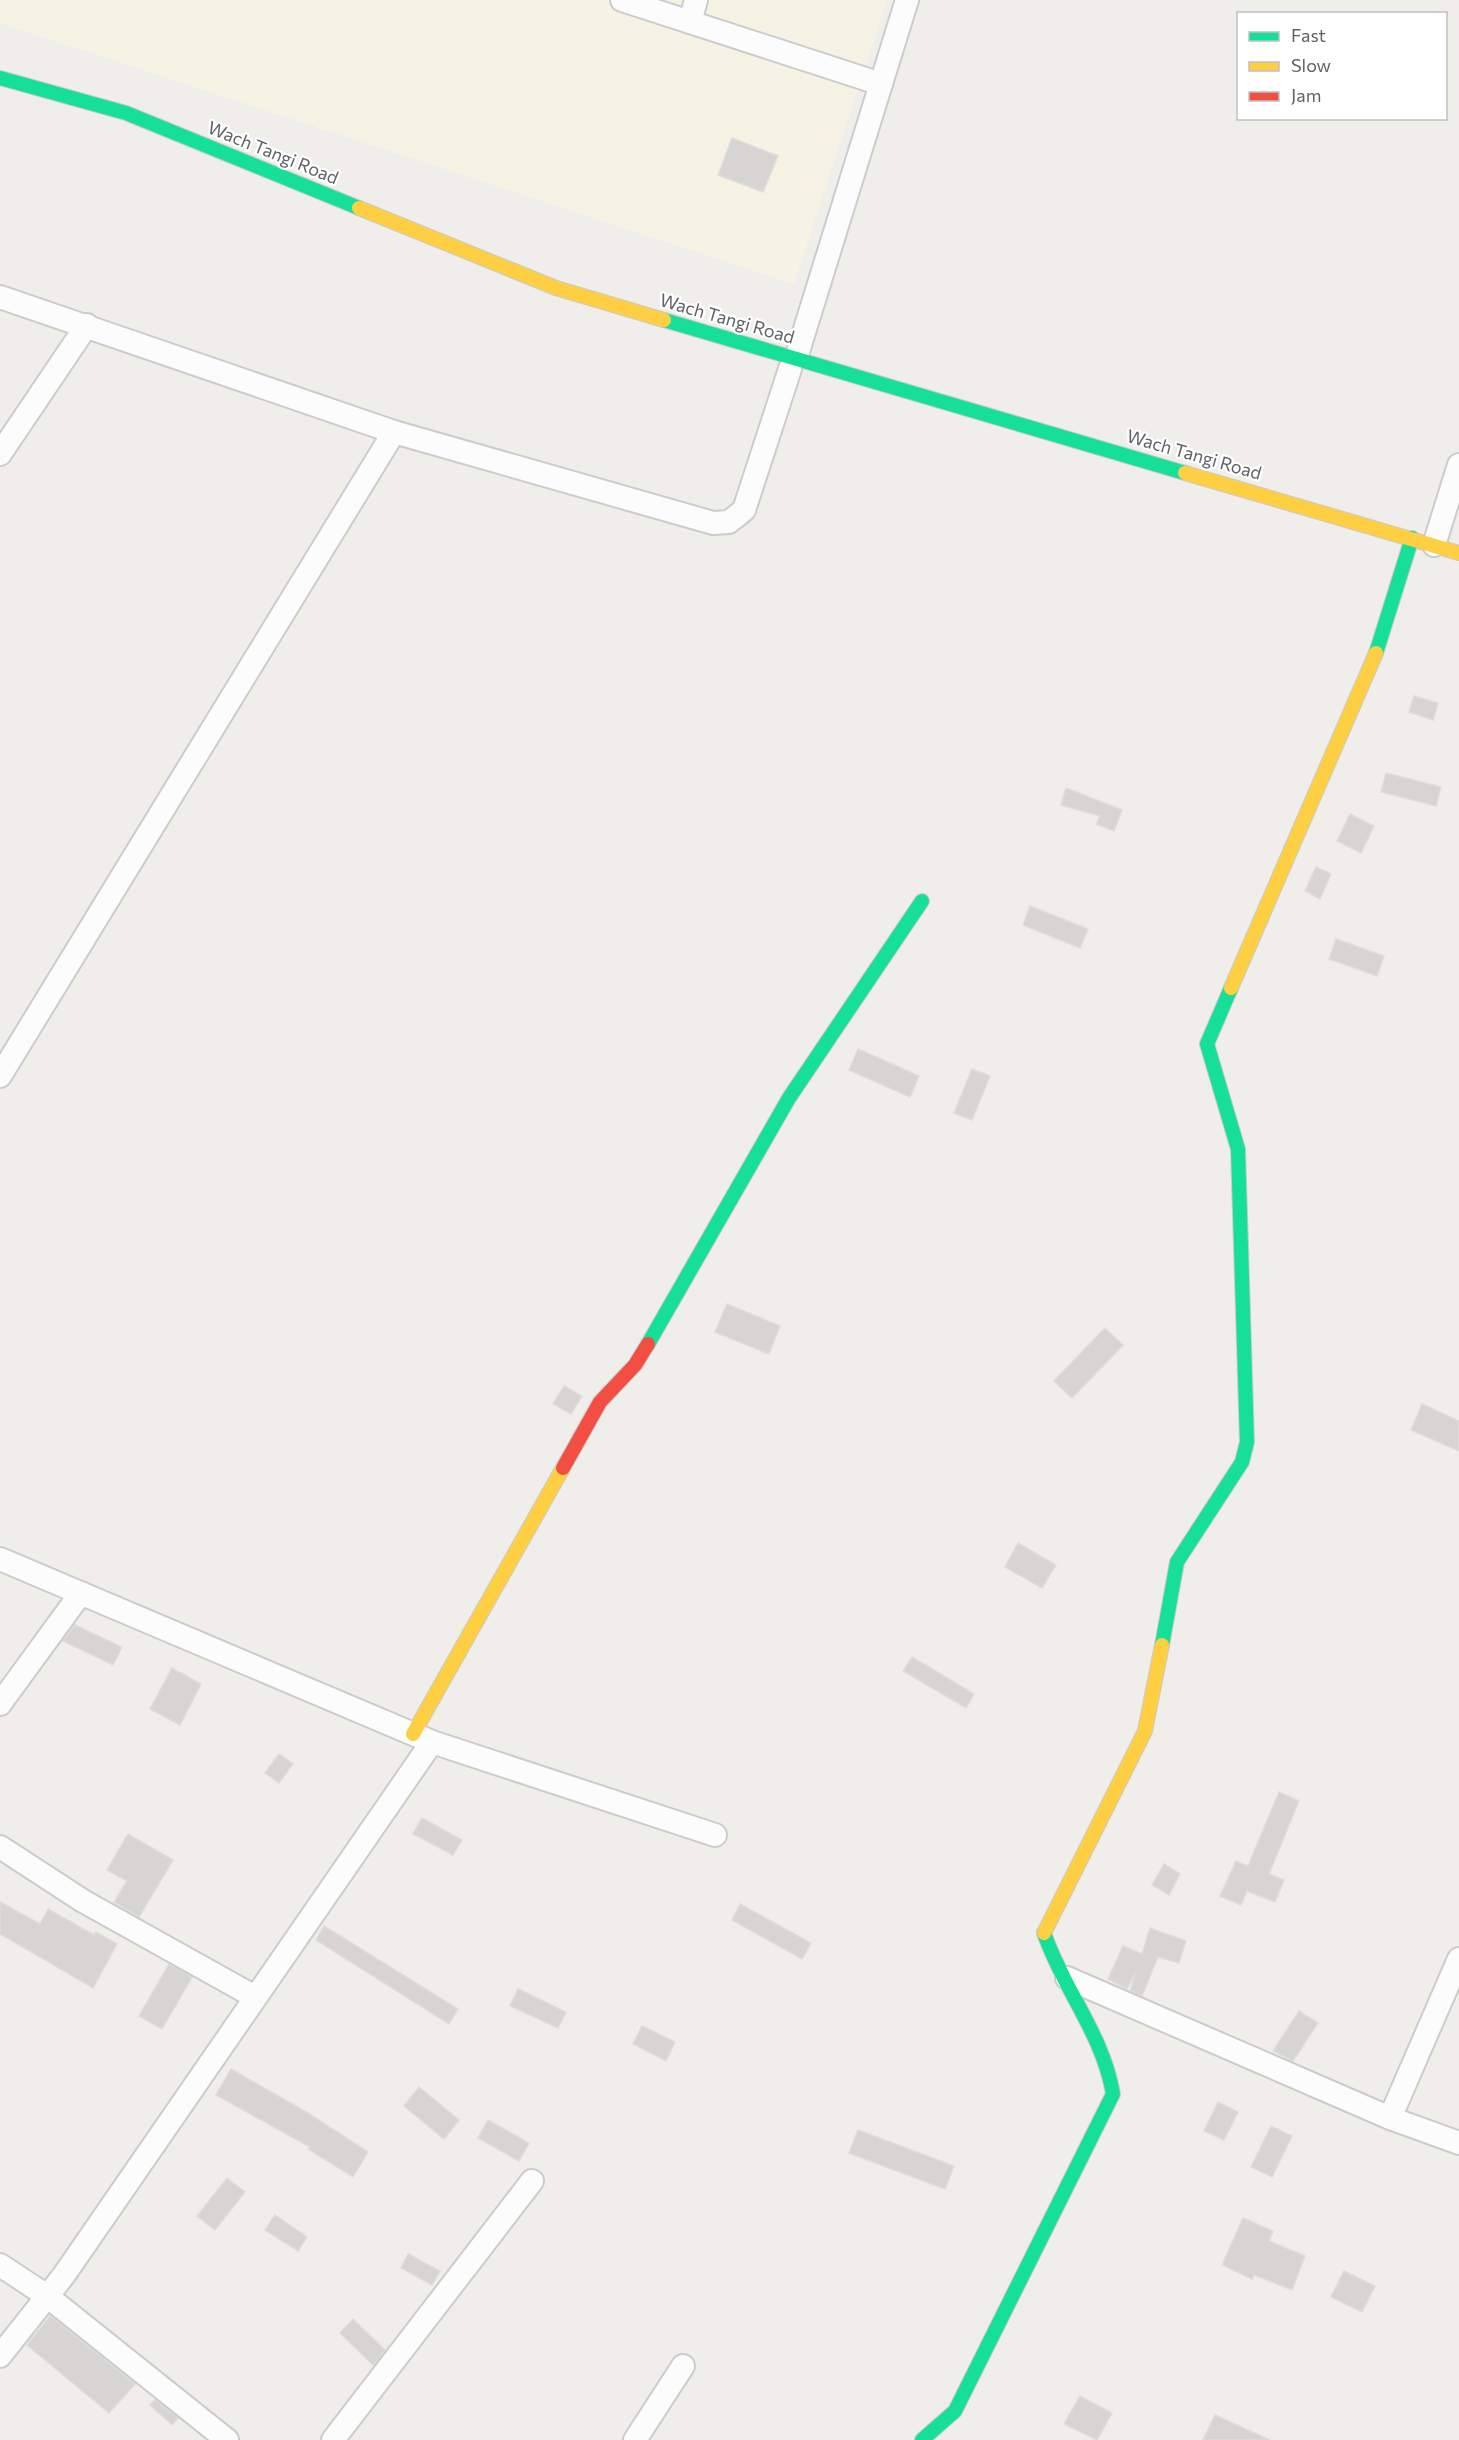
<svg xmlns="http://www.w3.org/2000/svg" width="1459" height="2440" font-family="Commissioner,sans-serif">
<rect width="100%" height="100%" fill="#efeeea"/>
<polygon fill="#f7f3e4" points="0,0 887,0 794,284 0,23"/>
<g fill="#d6d5d3" stroke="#deddd9" stroke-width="1.5">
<polygon points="732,138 778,156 763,192 718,175"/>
<polygon points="1414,696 1438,703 1433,720 1409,712"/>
<polygon points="1386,773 1441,787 1436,806 1381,792"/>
<polygon points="1066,788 1122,810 1114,831 1096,824 1100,816 1061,805"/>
<polygon points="1350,814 1374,826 1361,853 1337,841"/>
<polygon points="1316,867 1331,874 1320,899 1305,891"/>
<polygon points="1030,906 1088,929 1080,948 1023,925"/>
<polygon points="1336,939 1384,956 1377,976 1329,959"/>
<polygon points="858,1049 919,1076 910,1097 849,1070"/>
<polygon points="972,1069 990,1076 972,1120 954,1113"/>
<polygon points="727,1304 780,1326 769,1354 715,1332"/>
<polygon points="1105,1328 1123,1345 1072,1398 1054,1381"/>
<polygon points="564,1386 582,1396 571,1414 553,1404"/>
<polygon points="1422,1404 1459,1421 1459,1451 1411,1430"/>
<polygon points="1018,1543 1056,1565 1042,1588 1005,1567"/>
<polygon points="75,1625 122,1647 113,1665 63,1641"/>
<polygon points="912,1657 974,1694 966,1708 903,1671"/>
<polygon points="172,1668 201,1684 180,1725 150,1709"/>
<polygon points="279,1754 293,1764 279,1783 265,1773"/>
<polygon points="1279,1792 1299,1801 1269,1874 1284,1880 1275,1902 1247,1891 1241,1905 1220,1896 1236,1861 1248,1866"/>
<polygon points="422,1818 462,1840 453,1855 413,1834"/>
<polygon points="128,1834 173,1860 139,1917 114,1902 127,1881 107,1870"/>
<polygon points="1164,1864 1180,1874 1169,1895 1152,1885"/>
<polygon points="0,1902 40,1924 48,1909 94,1935 96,1932 117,1944 93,1988 0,1934"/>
<polygon points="740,1904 811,1943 802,1959 732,1920"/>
<polygon points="324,1926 458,2009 449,2024 316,1940"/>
<polygon points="1150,1928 1186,1941 1179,1963 1158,1957 1142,1996 1130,1991 1136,1972 1127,1989 1108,1979 1123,1946 1142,1954"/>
<polygon points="169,1964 192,1977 162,2029 139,2016"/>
<polygon points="518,1989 566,2012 558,2028 510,2006"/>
<polygon points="1299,2011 1318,2023 1293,2061 1273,2051"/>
<polygon points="642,2026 675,2042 666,2061 633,2044"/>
<polygon points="231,2069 308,2113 368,2152 353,2177 308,2149 310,2147 216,2095"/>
<polygon points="419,2087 459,2120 444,2139 404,2106"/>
<polygon points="1218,2102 1238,2112 1224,2140 1204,2131"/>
<polygon points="488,2120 529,2143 519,2161 478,2138"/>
<polygon points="1271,2126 1292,2136 1272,2177 1251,2167"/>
<polygon points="858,2130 954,2166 945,2189 849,2153"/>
<polygon points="227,2178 245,2192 215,2230 197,2216"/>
<polygon points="275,2215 307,2237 298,2251 265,2230"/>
<polygon points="1243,2218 1273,2231 1269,2241 1305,2256 1292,2290 1254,2275 1252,2279 1222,2265"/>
<polygon points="408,2254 440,2271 432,2285 401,2268"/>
<polygon points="1344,2271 1375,2286 1362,2312 1331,2297"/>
<polygon points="50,2316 135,2384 109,2413 27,2345"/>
<polygon points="353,2319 385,2350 373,2365 340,2333"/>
<polygon points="1080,2396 1112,2413 1097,2440 1064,2424"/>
<polygon points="155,2400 178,2418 172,2425 150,2405"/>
<polygon points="1215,2415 1270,2440 1203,2440"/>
</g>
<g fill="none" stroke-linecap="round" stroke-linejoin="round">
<g stroke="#cbcccc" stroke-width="26">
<g id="street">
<polyline points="622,0 881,84"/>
<polyline points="690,22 696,0"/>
<polyline points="0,297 394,432 713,523 729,522 744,510 790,369"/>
<polyline points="796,358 907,0"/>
<polyline points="0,454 87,325"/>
<polyline points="1434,545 1459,465"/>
<polyline points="0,1076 394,432"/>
<polyline points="0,1559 432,1742 715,1835"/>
<polyline points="0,1704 81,1593"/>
<polyline points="0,1847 83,1901 255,1997"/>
<polyline points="1067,1978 1390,2118 1459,2143"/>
<polyline points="1390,2118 1459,1959"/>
<polyline points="0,2265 47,2296 227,2440"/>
<polyline points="0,2356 64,2275 432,1742"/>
<polyline points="333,2440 532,2181"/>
<polyline points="635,2440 683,2366"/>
</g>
</g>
<g stroke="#cacacb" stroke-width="16">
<g id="fast">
<polyline points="0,78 126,113 359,208"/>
<polyline points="664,320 1185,473"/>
<polyline points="1376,653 1412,538"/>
<polyline points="648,1344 789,1098 922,901"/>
<polyline points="1162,1645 1177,1562 1242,1462 1247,1442 1238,1149 1207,1044 1231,988"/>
<path d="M922,2440L955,2411L1113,2094C1103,2034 1063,1989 1044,1933"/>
</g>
</g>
<g stroke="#cacacb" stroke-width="16">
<g id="slow">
<polyline points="359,208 556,288 664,320"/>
<polyline points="1185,473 1459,553"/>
<polyline points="1231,988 1376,653"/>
<polyline points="413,1734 563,1468"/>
<polyline points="1044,1933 1145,1731 1162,1645"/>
</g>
</g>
<g stroke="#cacacb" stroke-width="16">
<polyline id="jam" points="563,1468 600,1402 635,1365 648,1344"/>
</g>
<use href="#street" stroke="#fdfcfc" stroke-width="22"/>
<use href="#fast" stroke="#16e098" stroke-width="14"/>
<use href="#slow" stroke="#ffcf43" stroke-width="14"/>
<use href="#jam" stroke="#f24e42" stroke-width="14"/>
</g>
<g text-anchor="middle" stroke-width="4.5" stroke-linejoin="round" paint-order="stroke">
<g font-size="18" fill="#5f6368" stroke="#fff">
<text transform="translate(273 153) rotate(22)" y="6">Wach Tangi Road</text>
<text transform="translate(727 319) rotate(16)" y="6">Wach Tangi Road</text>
<text transform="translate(1194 455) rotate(16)" y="6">Wach Tangi Road</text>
</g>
</g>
<rect x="1237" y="12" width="210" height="108" fill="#ffffff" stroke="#bfc1c3" stroke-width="1.5"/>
<rect x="1249" y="32" width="30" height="9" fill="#16e098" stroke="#bfc1c3" stroke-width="1.5"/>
<text x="1291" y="42" font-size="18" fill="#5f6368">Fast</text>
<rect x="1249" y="62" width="30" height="9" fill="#ffcf43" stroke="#bfc1c3" stroke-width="1.5"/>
<text x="1291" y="72" font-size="18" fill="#5f6368">Slow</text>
<rect x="1249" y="92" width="30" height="9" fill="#f24e42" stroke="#bfc1c3" stroke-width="1.5"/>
<text x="1291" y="102" font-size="18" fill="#5f6368">Jam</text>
</svg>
